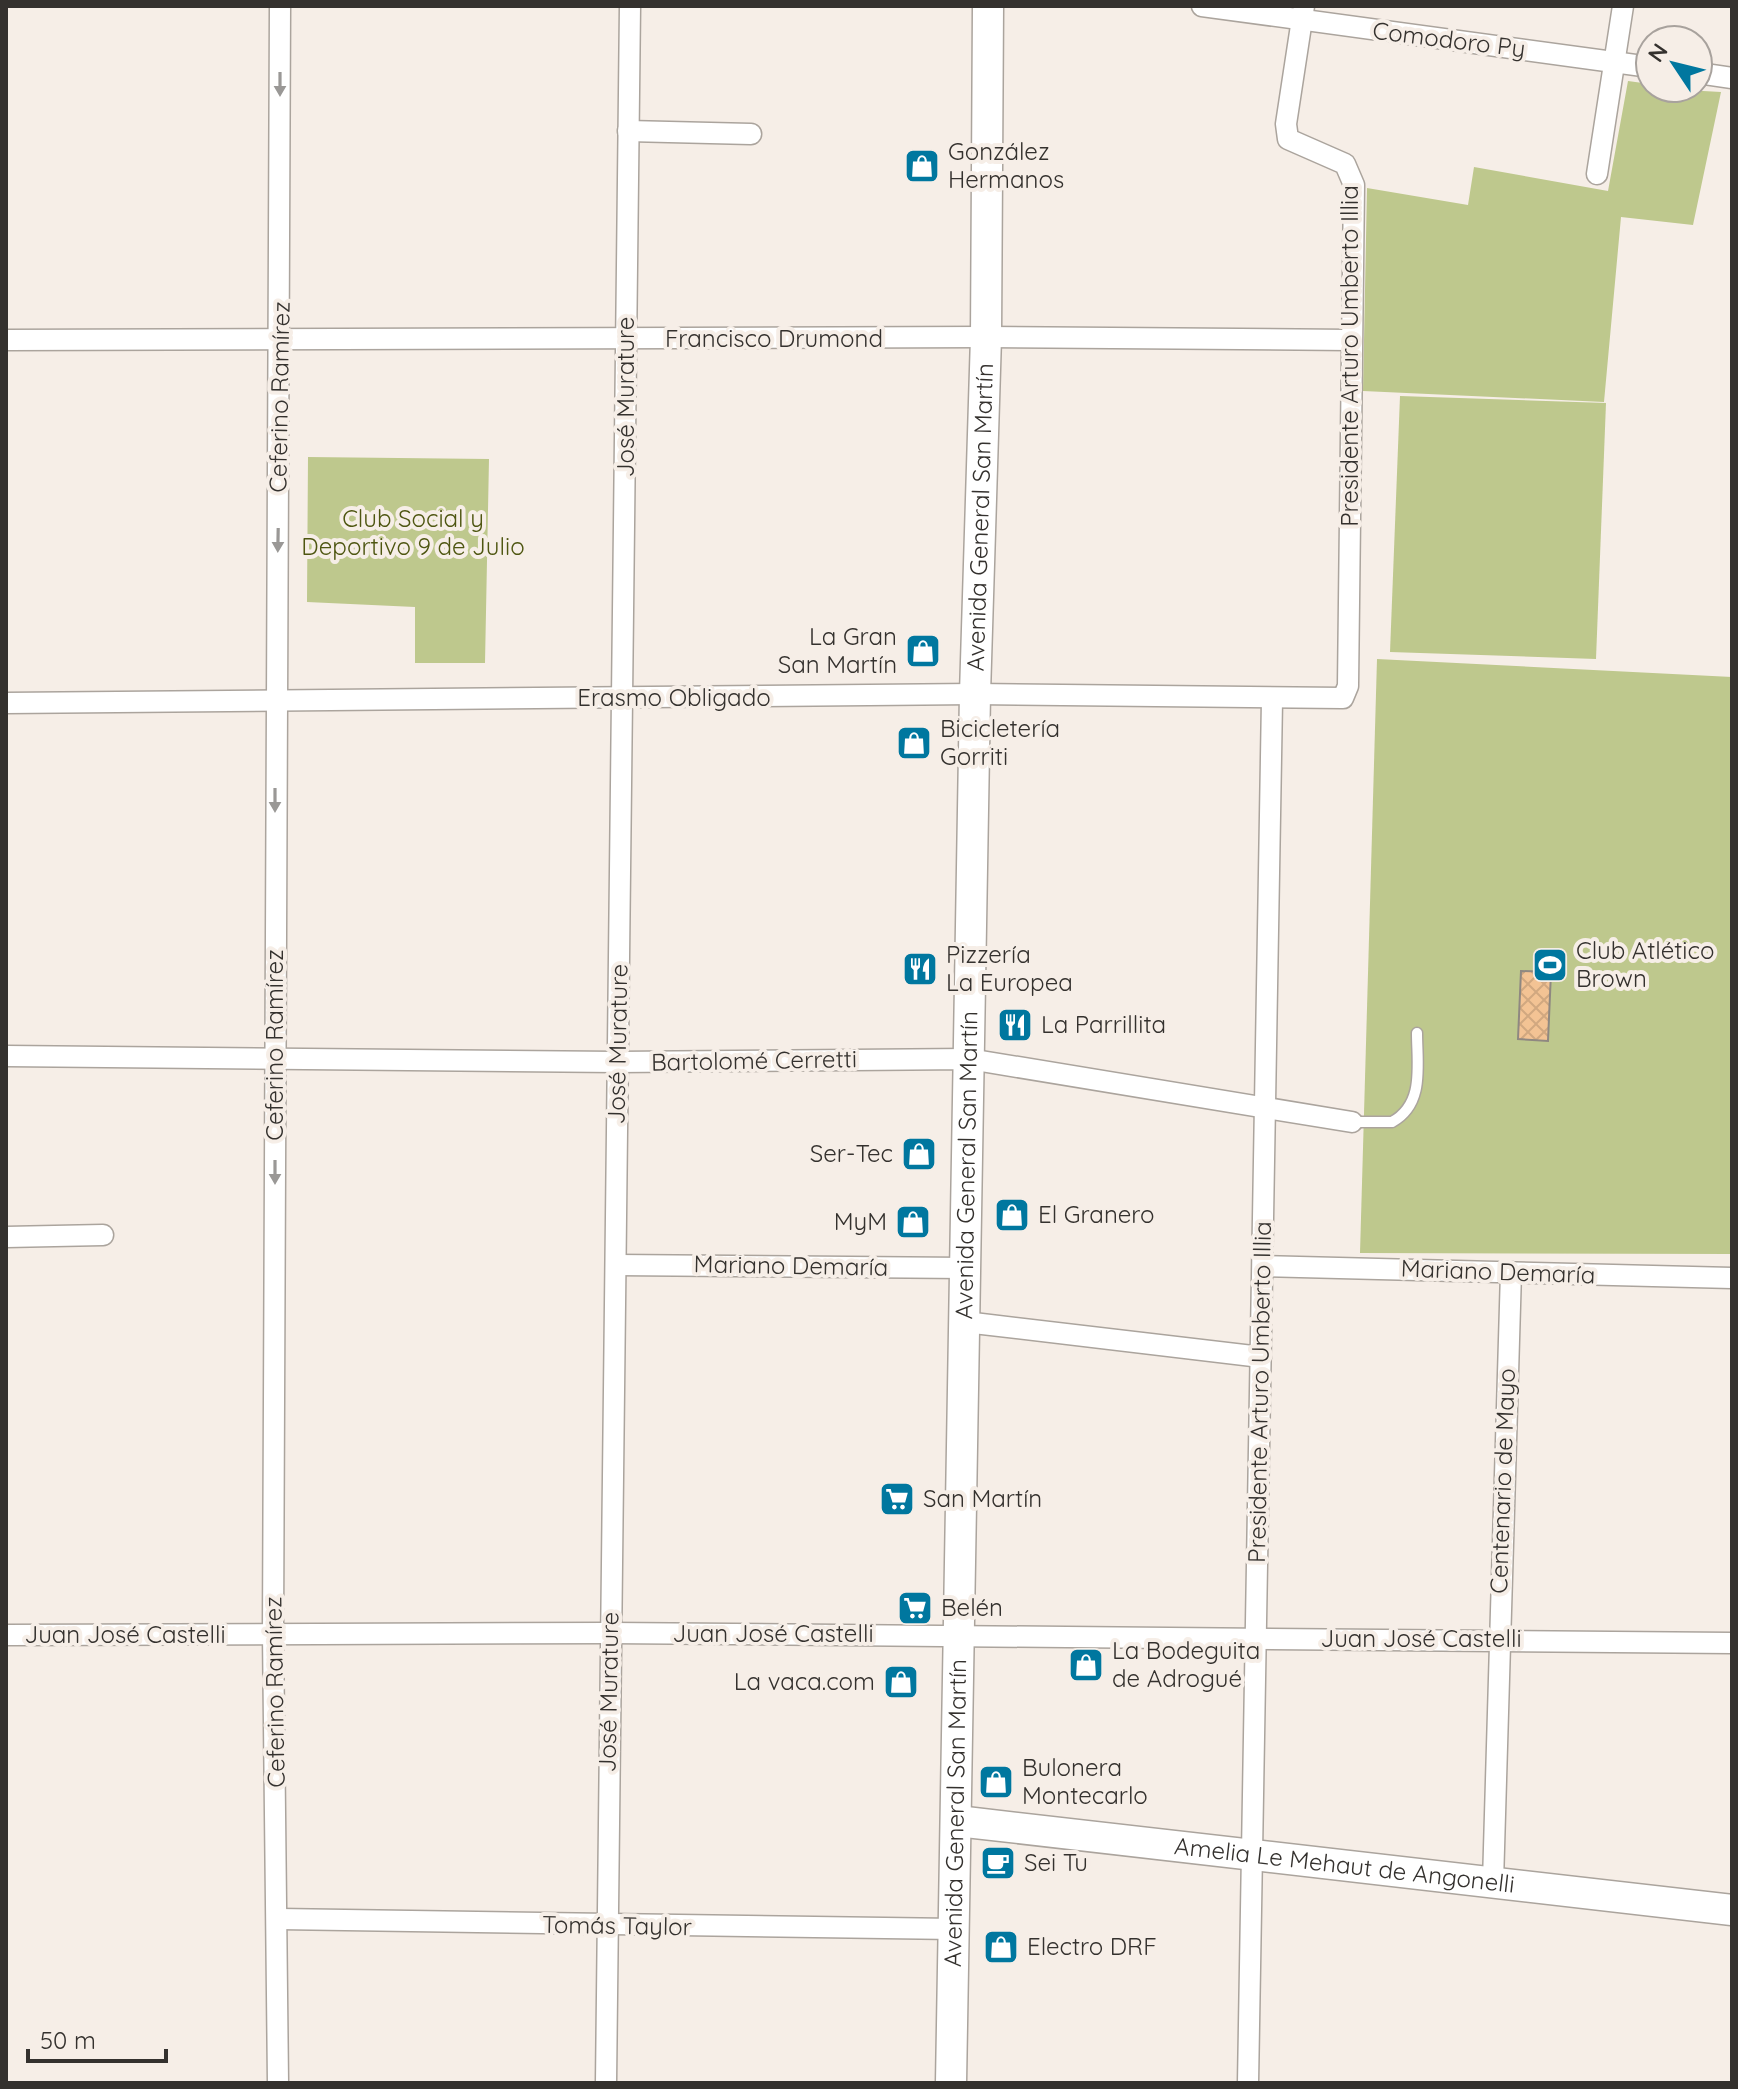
<svg xmlns="http://www.w3.org/2000/svg" width="1738" height="2089" font-family="Quicksand,sans-serif">
<defs>
<pattern id="building-cross-hatch" width="8" height="8" patternUnits="userSpaceOnUse" patternTransform="scale(2)"><rect width="8" height="8" fill="#f3c394"/><path d="M0 0l8 8M0 8l8-8" fill="none" stroke="#d1a880"/></pattern>
</defs>
<rect width="100%" height="100%" fill="#f6eee7"/>
<g fill="#bec88d">
<polygon points="1628,81 1650,84 1650,88 1721,92 1693,225 1621,217 1604,402 1363,391 1367,188 1468,205 1474,167 1608,191"/>
<polygon points="1400,396 1606,403 1596,659 1390,652"/>
<polygon points="308,457 489,459 485,663 415,663 415,607 307,602"/>
<polygon points="1377,659 1732,677 1732,1254 1360,1253"/>
</g>
<polygon fill="url(#building-cross-hatch)" stroke="#8f8881" stroke-width="2" points="1521,971 1551,972 1548,1041 1518,1039"/>
<g fill="none" stroke-linecap="round" stroke-linejoin="round">
<g stroke="#aba49d" stroke-width="13">
<path id="lane" d="M1352,1122H1392C1425,1104 1417,1065 1417,1033"/>
</g>
<g stroke="#aba49d" stroke-width="23">
<g id="street">
<polyline points="1202,6 1650,67"/>
<polyline points="1698,73 1732,78"/>
<polyline points="628,131 751,134"/>
<polyline points="1597,174 1623,6"/>
<polyline points="6,340 986,337 1351,340"/>
<polyline points="6,703 975,694 1343,698 1348,686 1354,185 1345,164 1288,139 1286,124 1304,6"/>
<polyline points="6,1056 617,1062 969,1059 1352,1122"/>
<polyline points="6,1237 103,1235"/>
<polyline points="616,1265 966,1268"/>
<polyline points="1263,1266 1732,1278"/>
<polyline points="965,1322 1261,1357"/>
<polyline points="6,1635 610,1633 1732,1643"/>
<polyline points="1493,1882 1511,1272"/>
<polyline points="279,1919 955,1929"/>
<polyline points="278,2083 273,1634 280,6"/>
<polyline points="606,2083 630,6"/>
<polyline points="1248,2083 1272,700"/>
</g>
</g>
<g stroke="#aba49d" stroke-width="33">
<g id="secondary">
<path id="s1" d="M957,1821L1732,1910"/>
<path id="s2" d="M951,2083L975,694L986,337L988,6"/>
</g>
</g>
<use href="#lane" stroke="#fff" stroke-width="10"/>
<use href="#street" stroke="#fff" stroke-width="20"/>
<use href="#secondary" stroke="#fff" stroke-width="30"/>
</g>
<defs><path id="oneway-solid" d="M-6-.8H1V-3.2L6.5 0L1 3.2V.8H-6Z" transform="scale(2)"/></defs>
<g fill="#9a9896">
<use href="#oneway-solid" transform="translate(280 84) rotate(90)"/>
<use href="#oneway-solid" transform="translate(278 540) rotate(91)"/>
<use href="#oneway-solid" transform="translate(275 800) rotate(90)"/>
<use href="#oneway-solid" transform="translate(275 1172) rotate(90)"/>
</g>
<defs>
<g id="shop-square" transform="scale(1.8)"><rect x="-9" y="-9" width="18" height="18" rx="4" fill="#00779f" stroke="#f6eee7"/><path d="M-5-2.5h2.3a2.7 3.5 0 0 1 5.4 0H5L5.5 6h-11ZM-1.5-2.5h3a1.5 2.3 0 0 0-3 0Z" fill="#fff"/></g>
<g id="stadium-square" transform="scale(1.8)"><rect x="-9" y="-9" width="18" height="18" rx="4" fill="#00779f" stroke="#f6eee7"/><path d="M0-5a6.5 5 0 1 0 0 10a6.5 5 0 1 0 0-10ZM-3.5-1.8h7v3.6h-7Z" fill="#fff"/></g>
<g id="restaurant-square" transform="scale(1.8)"><rect x="-9" y="-9" width="18" height="18" rx="4" fill="#00779f" stroke="#f6eee7"/><path d="M-5-6h1v4h1v-4h1v4h1v-4h1v5L-1.5 .5V6h-2V.5L-5-1ZM5-6V6H3V1.5H1.5Q1.5-4 5-6Z" fill="#fff"/></g>
<g id="supermarket-square" transform="scale(1.8)"><rect x="-9" y="-9" width="18" height="18" rx="4" fill="#00779f" stroke="#f6eee7"/><path d="M-6-5.5h2.5l.6 2H6L4.5 2H-2.5L-4.4-4H-6ZM-1.5 3.2a1.3 1.3 0 1 0 .1 0ZM3 3.2a1.3 1.3 0 1 0 .1 0Z" fill="#fff"/></g>
<g id="cafe-square" transform="scale(1.8)"><rect x="-9" y="-9" width="18" height="18" rx="4" fill="#00779f" stroke="#f6eee7"/><path d="M-5.5-4.5H6V0H3Q3 3.5 0 3.5H-2.5Q-5.5 3.5-5.5 0ZM3-3.2v2h1.7v-2ZM-6 4.5H4V6H-6Z" fill="#fff"/></g>
</defs>
<g fill-rule="evenodd">
<use href="#shop-square" x="922" y="166"/>
<use href="#shop-square" x="923" y="651"/>
<use href="#shop-square" x="914" y="743"/>
<use href="#stadium-square" x="1550" y="965"/>
<use href="#restaurant-square" x="920" y="969"/>
<use href="#restaurant-square" x="1015" y="1025"/>
<use href="#shop-square" x="919" y="1154"/>
<use href="#shop-square" x="1012" y="1215"/>
<use href="#shop-square" x="913" y="1222"/>
<use href="#supermarket-square" x="897" y="1499"/>
<use href="#supermarket-square" x="915" y="1608"/>
<use href="#shop-square" x="1086" y="1665"/>
<use href="#shop-square" x="901" y="1682"/>
<use href="#shop-square" x="996" y="1782"/>
<use href="#cafe-square" x="998" y="1863"/>
<use href="#shop-square" x="1001" y="1947"/>
</g>
<g text-anchor="middle" stroke-width="8" stroke-linejoin="round" paint-order="stroke">
<g font-size="24" fill="#34312e" stroke="#f6eee7">
<text transform="translate(1449 40) rotate(7)" y="8">Comodoro Py</text>
<text x="774" y="347">Francisco Drumond</text>
<text transform="translate(1350 356) rotate(-90)" y="8">Presidente Arturo Umberto Illia</text>
<text transform="translate(280 397) rotate(-89)" y="8">Ceferino Ramírez</text>
<text transform="translate(626 397) rotate(-90)" y="8">José Murature</text>
<text dy="8" stroke="none"><textPath href="#s2" startOffset="1566">Avenida General San Martín</textPath></text>
<text x="674" y="706">Erasmo Obligado</text>
<text transform="translate(618 1044) rotate(-89)" y="8">José Murature</text>
<text transform="translate(275 1045) rotate(-90)" y="8">Ceferino Ramírez</text>
<text transform="translate(754 1061) rotate(-1)" y="8">Bartolomé Cerretti</text>
<text dy="8" stroke="none"><textPath href="#s2" startOffset="918">Avenida General San Martín</textPath></text>
<text transform="translate(791 1266) rotate(1)" y="8">Mariano Demaría</text>
<text transform="translate(1498 1272) rotate(2)" y="8">Mariano Demaría</text>
<text transform="translate(1260 1392) rotate(-89)" y="8">Presidente Arturo Umberto Illia</text>
<text transform="translate(1503 1481) rotate(-88)" y="8">Centenario de Mayo</text>
<text x="773" y="1642">Juan José Castelli</text>
<text x="125" y="1643">Juan José Castelli</text>
<text x="1421" y="1647">Juan José Castelli</text>
<text transform="translate(275 1692) rotate(-91)" y="8">Ceferino Ramírez</text>
<text transform="translate(609 1692) rotate(-89)" y="8">José Murature</text>
<text dy="8" stroke="none"><textPath href="#s2" startOffset="270">Avenida General San Martín</textPath></text>
<text dy="8" stroke="none"><textPath href="#s1" startOffset="390">Amelia Le Mehaut de Angonelli</textPath></text>
<text transform="translate(617 1926) rotate(1)" y="8">Tomás Taylor</text>
</g>
<g font-size="24" fill="#34312e" stroke="#f6eee7" text-anchor="start">
<text x="948" y="160">González<tspan x="948" dy="28">Hermanos</tspan></text>
<text x="897" y="645" text-anchor="end">La Gran<tspan x="897" dy="28">San Martín</tspan></text>
<text x="940" y="737">Bicicletería<tspan x="940" dy="28">Gorriti</tspan></text>
<text x="1576" y="959">Club Atlético<tspan x="1576" dy="28">Brown</tspan></text>
<text x="946" y="963">Pizzería<tspan x="946" dy="28">La Europea</tspan></text>
<text x="1041" y="1033">La Parrillita</text>
<text x="893" y="1162" text-anchor="end">Ser-Tec</text>
<text x="1038" y="1223">El Granero</text>
<text x="887" y="1230" text-anchor="end">MyM</text>
<text x="923" y="1507">San Martín</text>
<text x="941" y="1616">Belén</text>
<text x="1112" y="1659">La Bodeguita<tspan x="1112" dy="28">de Adrogué</tspan></text>
<text x="875" y="1690" text-anchor="end">La vaca.com</text>
<text x="1022" y="1776">Bulonera<tspan x="1022" dy="28">Montecarlo</tspan></text>
<text x="1024" y="1871">Sei Tu</text>
<text x="1027" y="1955">Electro DRF</text>
</g>
<g font-size="24" fill="#4e5611" stroke="#f6eee7">
<text x="413" y="527">Club Social y<tspan x="413" dy="28">Deportivo 9 de Julio</tspan></text>
</g>
</g>
<rect width="1738" height="2089" fill="none" stroke="#34312e" stroke-width="16"/>
<g transform="translate(1674 64) rotate(305)"><circle r="38" fill="#f6eee7" stroke="#a8a29d" stroke-width="2"/>
<path d="M0-6L14 30L0 20L-14 30Z" fill="#00779f"/>
<text y="-12" font-size="22" font-weight="bold" text-anchor="middle" fill="#34312e">N</text>
</g>
<path d="M28 2049v12h138v-12" fill="none" stroke="#34312e" stroke-width="4"/>
<text x="40" y="2049" font-size="24" fill="#34312e" stroke="#f6eee7" stroke-width="6" paint-order="stroke">50 m</text>
</svg>
